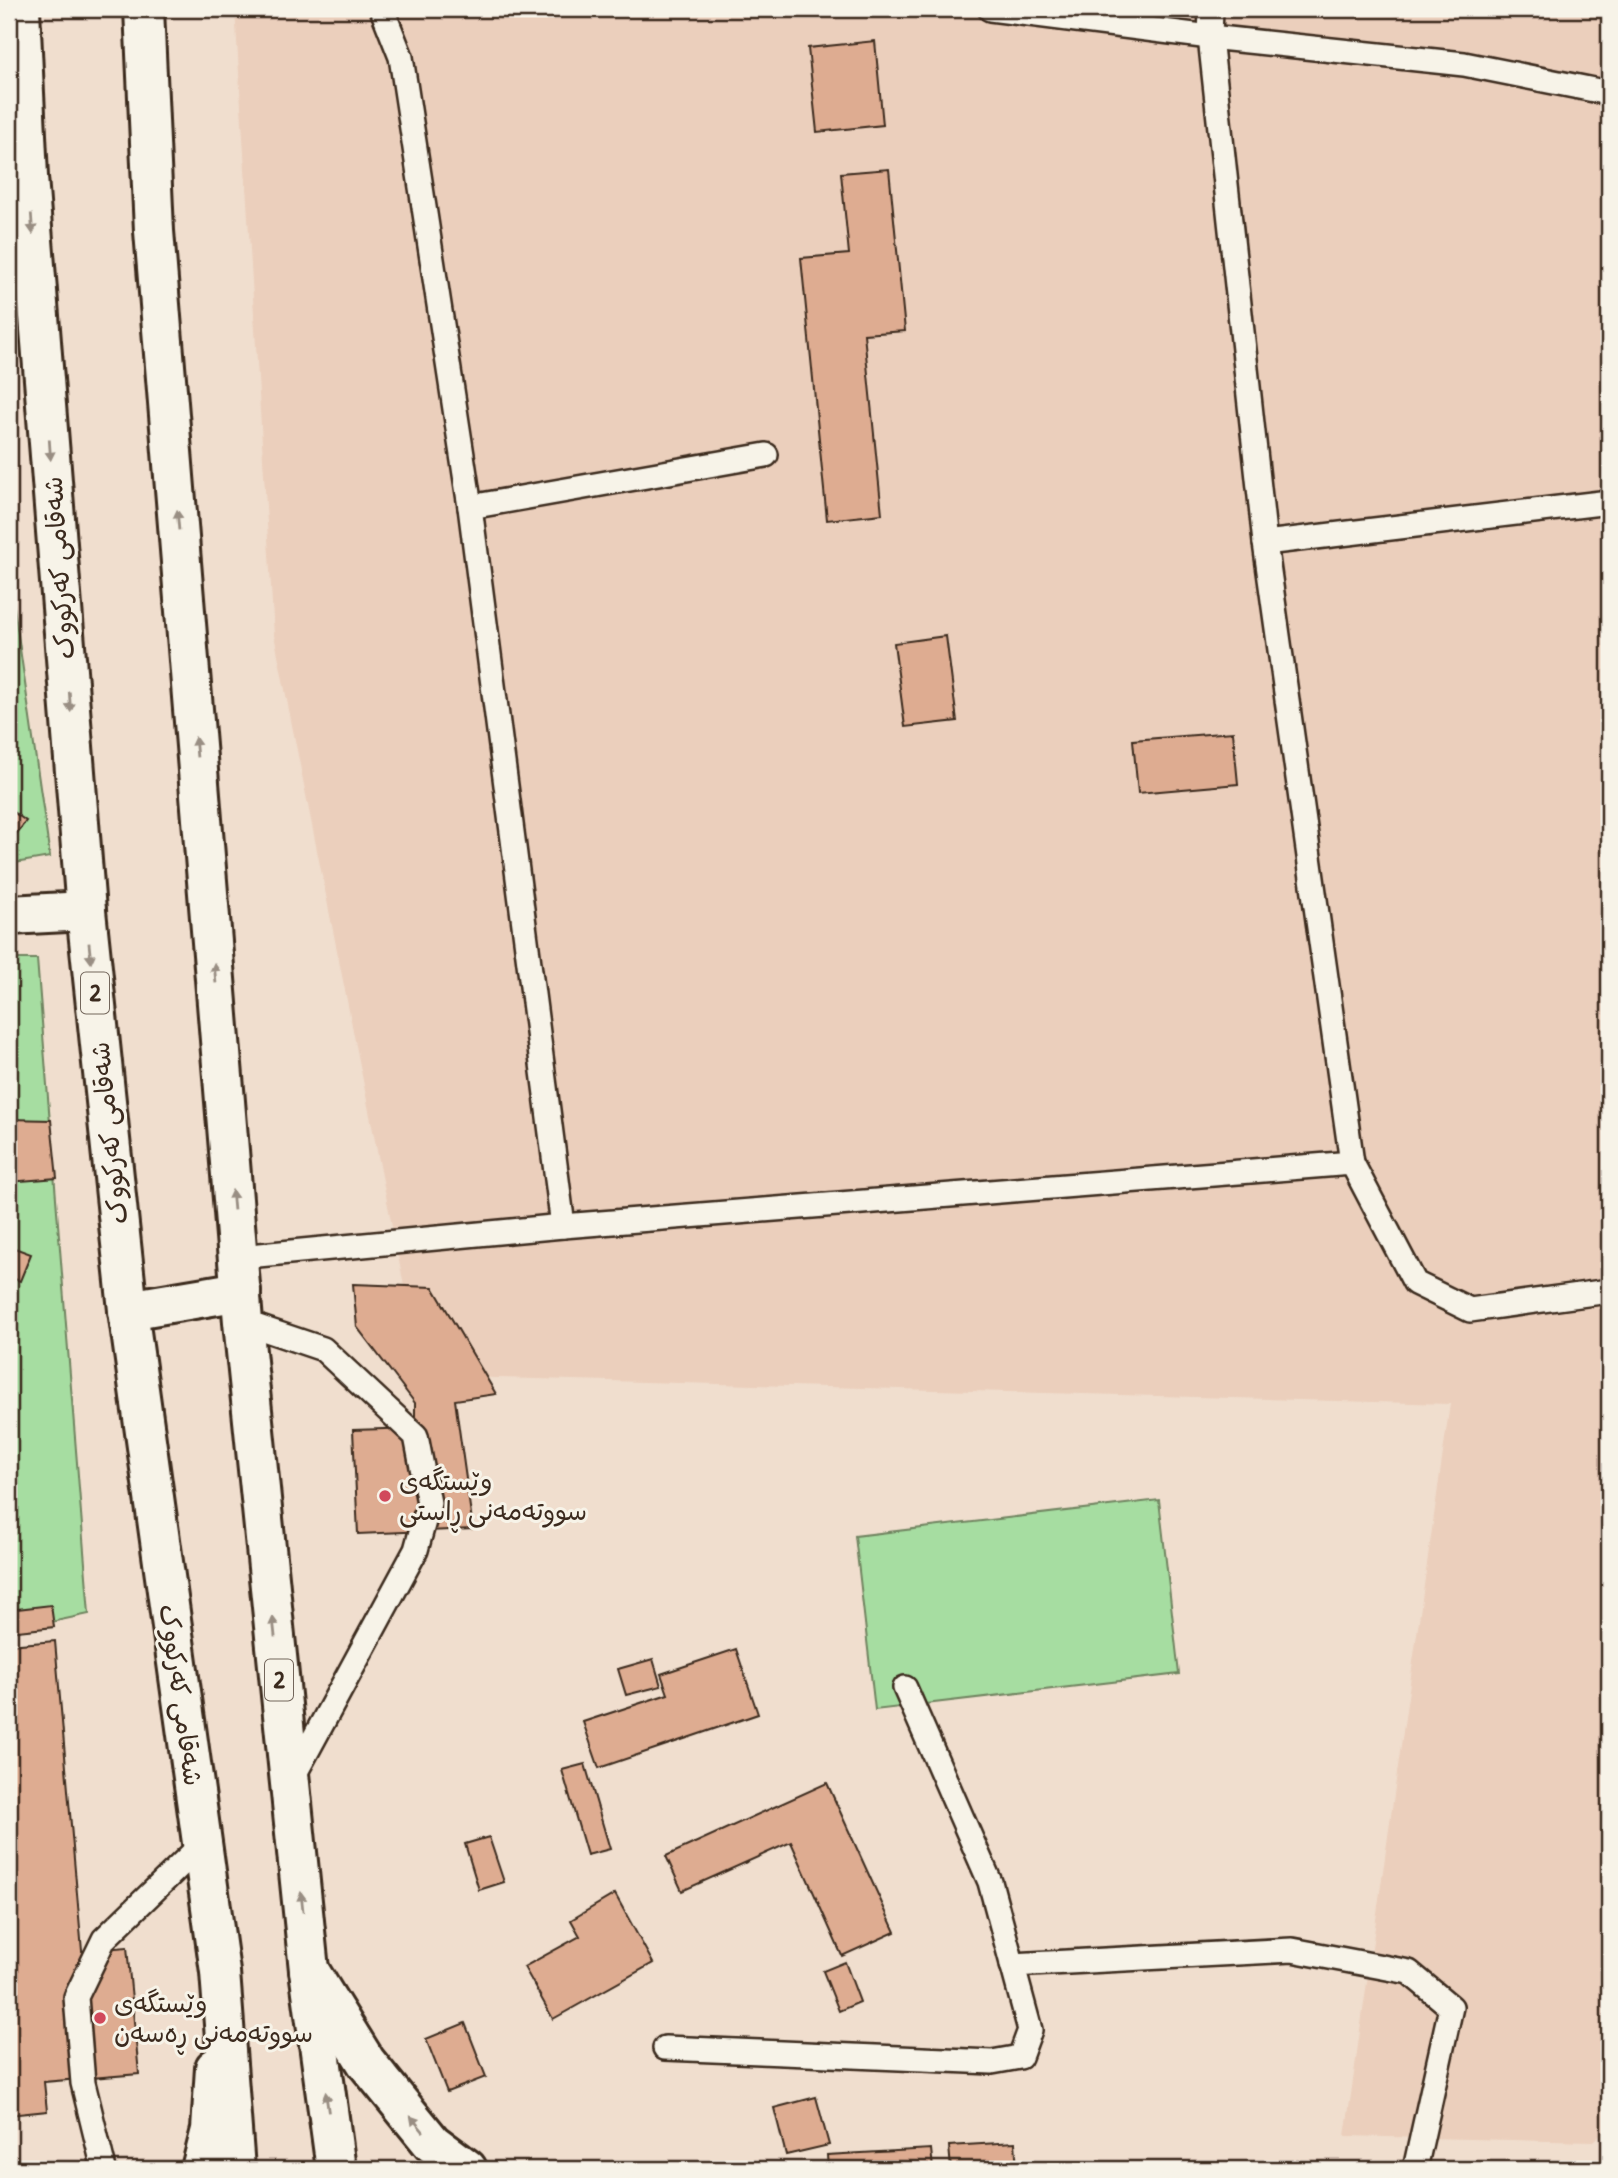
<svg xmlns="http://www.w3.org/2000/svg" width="1618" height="2178" font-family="'Patrick Hand','Playpen Sans Arabic',sans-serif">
<rect width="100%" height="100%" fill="#f0dece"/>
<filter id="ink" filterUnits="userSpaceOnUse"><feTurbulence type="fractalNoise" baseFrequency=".0143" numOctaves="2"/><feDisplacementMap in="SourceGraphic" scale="14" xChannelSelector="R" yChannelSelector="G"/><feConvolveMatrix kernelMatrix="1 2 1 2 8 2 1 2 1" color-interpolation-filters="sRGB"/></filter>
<g filter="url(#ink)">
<polygon fill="#ebcfbc" points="235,9 1609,9 1609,2127 1593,2142 1345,2136 1450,1404 422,1376 274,635"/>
<g fill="#a6dda1" stroke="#708460" stroke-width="2">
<polygon points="9,572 50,857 9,864"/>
<polygon points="9,959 37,959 89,1614 9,1631"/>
<polygon points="1159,1500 1179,1674 875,1710 855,1536"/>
</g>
<g fill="#deac91" stroke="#3b2a1e" stroke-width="2">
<polygon points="875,41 883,125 817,132 808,48"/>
<polygon points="889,169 905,331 864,334 882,514 827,520 801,258 849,254 841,173"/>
<polygon points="946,636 957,721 905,727 894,643"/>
<polygon points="1233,732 1238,784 1138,793 1133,740"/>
<polygon points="9,809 26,821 9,844"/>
<polygon points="9,1119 51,1120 57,1178 9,1182"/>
<polygon points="9,1246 31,1254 20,1281 9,1277"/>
<polygon points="353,1284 433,1287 496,1394 455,1400 473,1529 358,1534 353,1430 415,1428 415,1403 357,1327"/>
<polygon points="51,1605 54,1627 9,1632 9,1610"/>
<polygon points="55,1641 82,1951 127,1947 139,2074 44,2082 47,2111 9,2115 9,1645"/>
<polygon points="736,1649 758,1714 599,1768 583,1722 668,1694 661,1674"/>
<polygon points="653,1659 661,1686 626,1695 618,1669"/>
<polygon points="585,1764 610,1849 587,1855 562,1770"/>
<polygon points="827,1783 895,1932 842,1956 791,1842 682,1891 666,1856"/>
<polygon points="489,1837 504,1882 479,1890 465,1844"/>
<polygon points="615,1894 653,1963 553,2019 524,1967 580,1936 571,1920"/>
<polygon points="845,1962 860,2002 839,2011 823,1971"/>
<polygon points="465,2023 486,2077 447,2092 426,2039"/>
<polygon points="816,2097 829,2145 786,2155 774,2108"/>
<polygon points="1015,2142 1017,2169 951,2169 949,2146"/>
<polygon points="931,2149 933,2169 828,2169 827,2155"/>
</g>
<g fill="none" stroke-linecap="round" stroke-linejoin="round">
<g stroke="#3b2a1e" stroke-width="28">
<g id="service">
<polyline points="382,9 401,57 470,507 563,1226 1352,1163 1415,1283 1470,1310 1609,1291"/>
<polyline points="990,9 1210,37 1464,64 1609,93"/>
<polyline points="1211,9 1210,37 1265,543 1352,1163"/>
<polyline points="470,507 766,455"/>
<polyline points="1265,543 1609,502"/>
<polyline points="238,1257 563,1226"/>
<polyline points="243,1322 323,1349 416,1436 429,1503 416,1550 292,1779"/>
<polyline points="1012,1965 1292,1950 1409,1972 1451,2007 1415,2169"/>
<polyline points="665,2048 992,2062 1020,2057 1030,2030 990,1882 905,1688"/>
<polyline points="104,2169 83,2083 76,1997 104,1939 202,1844"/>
</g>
</g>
<g stroke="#3b2a1e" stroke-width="44">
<polyline id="minor" points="9,915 86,911"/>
</g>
<g stroke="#3b2a1e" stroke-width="44">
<polyline id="tertiary" points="201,2169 211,2130 215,2068"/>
</g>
<g stroke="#3b2a1e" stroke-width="44">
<polyline id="secondary" points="309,1970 366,2062 432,2143 467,2169"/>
</g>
<g stroke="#3b2a1e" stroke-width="44">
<g id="trunk">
<polyline points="20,9 28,177 86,911 128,1310 220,1972 235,2169"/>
<polyline points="144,9 154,231 243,1322 309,1970 336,2169"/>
<polyline points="128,1310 241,1291"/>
</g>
</g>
<use href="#service" stroke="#f7f3e8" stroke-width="23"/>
<use href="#minor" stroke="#f7f3e8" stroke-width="38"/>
<use href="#tertiary" stroke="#f7f3e8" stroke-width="38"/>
<use href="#secondary" stroke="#f7f3e8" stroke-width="38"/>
<use href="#trunk" stroke="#f7f3e8" stroke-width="38"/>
</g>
<defs><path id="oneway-solid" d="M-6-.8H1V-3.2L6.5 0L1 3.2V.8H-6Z" transform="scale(1.75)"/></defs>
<g fill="#998e83">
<use href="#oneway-solid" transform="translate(32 224) rotate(86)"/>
<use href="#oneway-solid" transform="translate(50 450) rotate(86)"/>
<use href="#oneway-solid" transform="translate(178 520) rotate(-95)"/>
<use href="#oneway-solid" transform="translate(70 702) rotate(86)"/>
<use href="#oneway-solid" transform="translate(196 747) rotate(-95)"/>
<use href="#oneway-solid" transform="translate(90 953) rotate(84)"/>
<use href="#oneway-solid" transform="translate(215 973) rotate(-95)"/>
<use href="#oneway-solid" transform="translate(233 1200) rotate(-95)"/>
<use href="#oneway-solid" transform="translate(274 1627) rotate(-96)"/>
<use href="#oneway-solid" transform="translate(302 1902) rotate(-96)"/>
<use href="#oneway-solid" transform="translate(327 2102) rotate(-98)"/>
<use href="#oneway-solid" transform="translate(417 2124) rotate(-130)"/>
</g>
</g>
<g fill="#d1495b" stroke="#f7f3e8" stroke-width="2.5">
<circle cx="385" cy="1496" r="7"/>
<circle cx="100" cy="2018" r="7"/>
</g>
<g text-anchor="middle" stroke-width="6" stroke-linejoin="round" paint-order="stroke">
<g fill="#f7f3e8" stroke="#73665b" stroke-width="2">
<rect x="81" y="972.5" width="28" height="41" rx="5"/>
<rect x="265" y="1659.5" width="28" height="41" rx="5"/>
</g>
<g font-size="24" font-weight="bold" fill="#3b2a1e">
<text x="95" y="1001">2</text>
<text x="279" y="1688">2</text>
</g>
<g font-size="26" fill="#3b2a1e" stroke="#f7f3e8">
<text transform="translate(59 568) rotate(-94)" y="9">شەقامی کەرکووک</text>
<text transform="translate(109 1133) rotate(-96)" y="9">شەقامی کەرکووک</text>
<text transform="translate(181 1695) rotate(82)" y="9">شەقامی کەرکووک</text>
</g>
<g font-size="26" fill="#3b2a1e" stroke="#f7f3e8" text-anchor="start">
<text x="399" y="1490">وێستگەی<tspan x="399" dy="30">سووتەمەنی ڕاستی</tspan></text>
<text x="114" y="2012">وێستگەی<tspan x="114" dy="30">سووتەمەنی ڕەسەن</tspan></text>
</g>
</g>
<rect width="1618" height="2178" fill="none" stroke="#f7f3e8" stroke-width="35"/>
<rect x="18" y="18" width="1583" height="2143" fill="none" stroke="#3b2a1e" stroke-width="2.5" filter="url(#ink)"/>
</svg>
